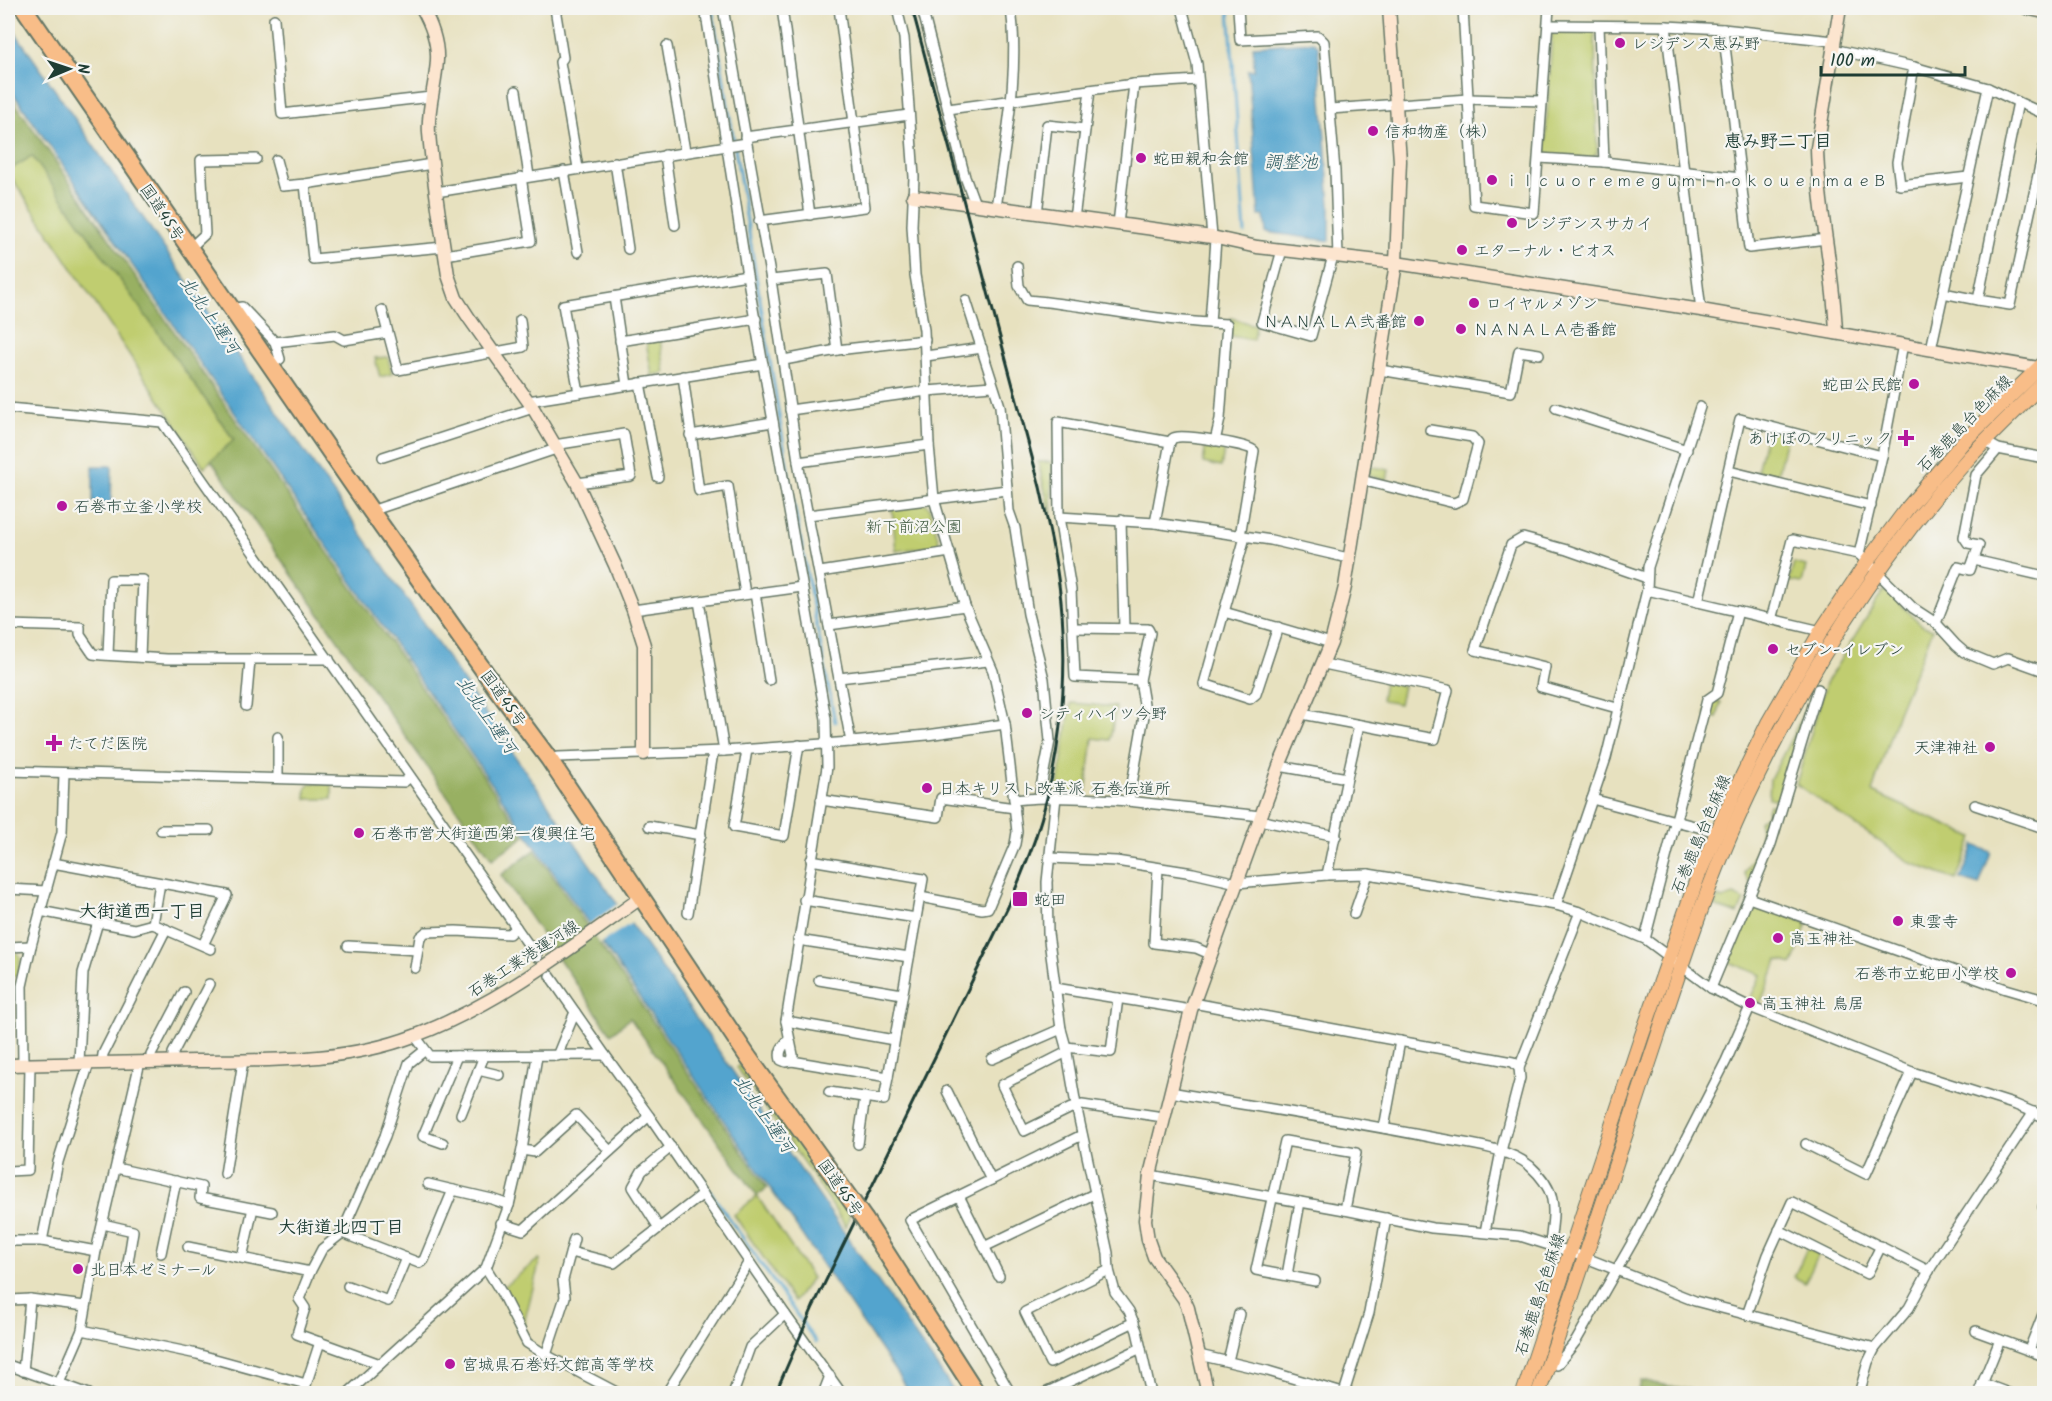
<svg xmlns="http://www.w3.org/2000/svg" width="2052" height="1401" font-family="Kalam,'Klee One',sans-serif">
<rect width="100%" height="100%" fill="#f6f6f2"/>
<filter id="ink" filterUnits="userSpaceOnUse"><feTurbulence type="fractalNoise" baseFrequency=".0167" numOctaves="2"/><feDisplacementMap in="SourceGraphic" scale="12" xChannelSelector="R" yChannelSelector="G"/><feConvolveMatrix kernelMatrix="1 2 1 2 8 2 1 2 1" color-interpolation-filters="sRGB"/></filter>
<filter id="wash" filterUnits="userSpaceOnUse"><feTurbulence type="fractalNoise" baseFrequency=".008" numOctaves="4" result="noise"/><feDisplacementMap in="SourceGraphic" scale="24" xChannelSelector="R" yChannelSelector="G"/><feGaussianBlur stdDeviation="1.35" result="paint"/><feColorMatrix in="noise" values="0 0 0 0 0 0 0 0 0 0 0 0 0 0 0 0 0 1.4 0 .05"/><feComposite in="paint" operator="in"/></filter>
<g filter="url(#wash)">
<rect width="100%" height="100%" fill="#e7e1bf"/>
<g fill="#c0cd6f" stroke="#708552" stroke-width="1.5">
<polygon points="1556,28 1588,28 1595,34 1597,153 1591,159 1550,156 1545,151 1552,33"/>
<polygon points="8,115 234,440 204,467 8,172"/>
<polygon points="1231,318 1255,325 1253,340 1230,336"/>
<polygon points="660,339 665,373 652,375 646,341"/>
<polygon points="388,357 392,374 380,377 375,358"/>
<polygon points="1767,430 1787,434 1777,476 1757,471"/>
<polygon points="1206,444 1225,447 1221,467 1203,463"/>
<polygon points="1038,462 1052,462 1051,516"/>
<polygon points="1369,466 1389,470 1387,480 1369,476"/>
<polygon points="925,503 929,507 939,541 935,546 896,551 892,508"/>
<polygon points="1794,563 1806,566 1802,583 1789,581"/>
<polygon points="1883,591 1888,592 1923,626 1933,629 1898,712 1872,792 1973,837 1956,880 1911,863 1796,784 1826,683"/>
<polygon points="1384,682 1403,686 1399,704 1381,700"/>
<polygon points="1712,700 1721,702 1717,718 1705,715 1709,703"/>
<polygon points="1071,703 1116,707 1110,740 1093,738 1086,792 1057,791"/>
<polygon points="1807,707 1778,800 1769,798 1770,780"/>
<polygon points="310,783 332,784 332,799 306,799 306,788"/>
<polygon points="1769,805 1775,806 1766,839 1760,837 1761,829 1759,821 1766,815"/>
<polygon points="1758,844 1764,846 1750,883 1744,873 1752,860"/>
<polygon points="1734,895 1744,900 1738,914 1714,906 1718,897 1722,899"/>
<polygon points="1749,901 1807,923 1793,964 1778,960 1760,1004 1750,999 1761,975 1727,961"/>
<polygon points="16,952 21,957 18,976 8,977 8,953"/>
<polygon points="745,1060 851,1212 846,1227 811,1173 737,1068"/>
<polygon points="757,1196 812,1278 794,1302 734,1215"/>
<polygon points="1807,1248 1819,1254 1805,1283 1794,1277"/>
<polygon points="539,1259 540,1260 522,1331 502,1288"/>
</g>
<g fill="#98b062" stroke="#5c764b" stroke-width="1.5">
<polygon points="8,93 525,836 492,859 211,460 234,440 32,156 8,171"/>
<polygon points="535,850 767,1188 757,1196 630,1018 611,1034 501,875"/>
<polygon points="1641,1381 1710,1393 1712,1393 1650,1393 1639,1390"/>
</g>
<g fill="#53a4ce" stroke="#397081" stroke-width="1.5">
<polygon points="8,22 955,1393 910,1393 607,950 8,86"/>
<polygon points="1314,42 1318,46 1330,205 1330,241 1266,232 1264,216 1259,216 1248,70 1254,70 1253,46"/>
<polygon points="93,466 112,466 111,503 93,503"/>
<polygon points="1974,845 1991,852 1979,885 1961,879"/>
</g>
<polygon fill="#e7e1bf" points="619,903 633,922 599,944 587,926"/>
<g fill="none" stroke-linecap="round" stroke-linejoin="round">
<g stroke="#53a4ce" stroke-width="3">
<polyline points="712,8 792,495 835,722"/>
<polyline points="1229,8 1245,233"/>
<polyline points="690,1163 816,1342"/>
</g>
</g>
</g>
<g filter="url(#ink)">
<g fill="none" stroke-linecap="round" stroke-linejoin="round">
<g stroke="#657665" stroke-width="12">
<g id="street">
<polyline points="555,8 563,58 560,62 578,168"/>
<path d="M705,8L747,275L826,719L827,767L786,1021L793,1055L792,1061L786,1062L781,1060C778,1051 783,1046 789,1039"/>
<polyline points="782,8 810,215"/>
<polyline points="922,8 965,177 975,204"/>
<polyline points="1182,8 1197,64 1212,237"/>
<polyline points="1238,8 1240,40 1318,36 1324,42 1335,171 1338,257"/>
<polyline points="1463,8 1474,205 1534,213 1549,8"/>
<polyline points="274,19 282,114 431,97"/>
<polyline points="1548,25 1666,26 1723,29 1834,41"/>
<polyline points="1599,26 1604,162"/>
<polyline points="1666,26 1701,310"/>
<polyline points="1723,29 1749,248 1827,239"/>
<polyline points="667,46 685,151"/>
<polyline points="1833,49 1914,67 1988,88 2044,114"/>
<polyline points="1914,67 1897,162 1900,185 1968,177"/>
<polyline points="516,91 529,176"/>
<polyline points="2018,102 1978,300 2010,305 2044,147"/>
<polyline points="948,109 1134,84 1198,80"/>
<polyline points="1330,109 1468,99 1542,101"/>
<polyline points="745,137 909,115"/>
<polyline points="665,155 675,225"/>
<polyline points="1539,158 1604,162 1740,178"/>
<polyline points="276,160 283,186 305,184 432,164"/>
<polyline points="615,162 628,249"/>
<polyline points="564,171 578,252"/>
<polyline points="305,184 313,259 444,247"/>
<polyline points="436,192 746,143"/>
<path d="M996,208C1005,142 1020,74 1011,8"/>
<polyline points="1037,214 1047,125 1085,129"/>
<polyline points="1074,219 1090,90"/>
<polyline points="759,221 865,207 839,8"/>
<polyline points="1118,224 1134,84"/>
<polyline points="189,249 205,234 201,160 256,159"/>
<polyline points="1282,250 1262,322 1311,336 1333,256"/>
<polyline points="445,255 531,241 521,177"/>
<path d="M1017,266L1019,286L1027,300C1089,305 1149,320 1210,323L1216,239"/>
<polyline points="771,280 827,274 837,350"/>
<polyline points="1943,293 1978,300"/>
<polyline points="614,297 627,385"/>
<polyline points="966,300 1000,406 1009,511 1015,528 1028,614 1044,679 1050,741 1039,797"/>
<polyline points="231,309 242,307 275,342 335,335 344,340 387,333"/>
<polyline points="382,310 398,370 523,347 520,320"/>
<polyline points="1210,323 1227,324 1220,419 1215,441"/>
<polyline points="620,341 756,319"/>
<polyline points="1903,344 1882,456 1859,554 1913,608 1936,623 1956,645 1964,652 1993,664 2008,658 2044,671"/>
<polyline points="1931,349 1988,88"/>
<polyline points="926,356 982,348"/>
<polyline points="784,360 837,350 925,340"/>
<polyline points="270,366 280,359 275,342"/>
<polyline points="1380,370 1511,392 1519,351 1539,354"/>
<polyline points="683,376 699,491 728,486 745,594"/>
<polyline points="640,383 658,477"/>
<polyline points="579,393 563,305 747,275"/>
<polyline points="528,401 763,364"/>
<polyline points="8,408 162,422 537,957"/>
<polyline points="1556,408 1687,450"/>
<polyline points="790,410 927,391 992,386"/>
<polyline points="690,435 773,422"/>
<polyline points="1984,441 1998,449 2044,458"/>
<polyline points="554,445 624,434 631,476 577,483"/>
<polyline points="383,457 533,408"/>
<polyline points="798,462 929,445"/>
<polyline points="1729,471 1871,506"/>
<polyline points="1361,480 1454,503 1463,499 1478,444 1472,437 1430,430"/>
<polyline points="371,511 556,449"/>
<polyline points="808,515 1007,490"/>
<polyline points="1059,517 1155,523 1271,540 1348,558"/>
<polyline points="1121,520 1124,628"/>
<path d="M1155,523L1170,442C1173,438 1172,438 1178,437C1190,436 1248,444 1254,451L1240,536"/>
<polyline points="1245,537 1204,684 1250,699 1256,694 1278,627"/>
<polyline points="1974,560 2044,576"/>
<polyline points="820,572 950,552"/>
<polyline points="1647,590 1821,631"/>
<polyline points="755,593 769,680"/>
<polyline points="699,601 724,751"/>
<polyline points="1698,602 1740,419 1882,456"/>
<polyline points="633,610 802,587"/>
<polyline points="1224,612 1331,643"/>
<polyline points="1771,620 1792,540 1859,554"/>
<polyline points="1936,623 1958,567 1970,570 1979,545 1968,543 1964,537 1976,475 1998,449"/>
<polyline points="8,625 80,627 80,635 93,654 102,655 167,659 329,659"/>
<polyline points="829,625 965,606"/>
<polyline points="1074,628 1148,629 1150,633 1140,680 1145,710 1129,801"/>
<polyline points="108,655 111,580 143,580 140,657"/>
<polyline points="839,678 988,661"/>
<polyline points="1140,680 1075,677 1071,590 1059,517 1058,422 1170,442"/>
<polyline points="246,706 250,660"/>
<polyline points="1617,708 1541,687 1545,667 1475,650 1511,545 1523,538 1567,550 1647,578"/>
<polyline points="1302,714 1435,739 1448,690 1324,664"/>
<path d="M1005,724L1014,800C1096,792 1179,808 1261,816"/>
<polyline points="278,737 278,778"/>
<polyline points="851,742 927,735 1005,724 993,671 965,606 934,499 929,445 924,330 915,275 912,226 914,177 904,38 897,8"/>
<polyline points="747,750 734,827 784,836 799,745"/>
<polyline points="549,759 558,757 724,751 851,742 800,474 771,280 723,8"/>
<polyline points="1279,766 1347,778 1327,875"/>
<polyline points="8,771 404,782 410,777"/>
<polyline points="1347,778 1359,725"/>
<polyline points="1056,797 1047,882 1048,933 1061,1029 1066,1047 1076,1105 1108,1253 1109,1270 1115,1292 1129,1311 1137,1331 1151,1394"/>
<polyline points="1592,799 1717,832"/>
<polyline points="821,800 938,817 941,798 1015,808"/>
<polyline points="1975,805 2044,828"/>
<polyline points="1259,820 1336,836"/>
<polyline points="649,826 701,835"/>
<polyline points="161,830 209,830"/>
<polyline points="1050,858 1116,861 1193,873 1237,883 1327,875 1368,874 1556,905 1580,912 1645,939 1711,988 1750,1007 1912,1072 2016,1105 2044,1117"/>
<polyline points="811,860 923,879 884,1100 829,1092"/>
<polyline points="53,863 227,895 203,945"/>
<polyline points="1158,868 1154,943 1196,948 1212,955"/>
<polyline points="8,889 46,891"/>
<polyline points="920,897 982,909 988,908 1015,844 1017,832 1014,805"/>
<polyline points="1749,898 2006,989 2044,1000"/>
<polyline points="804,900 916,918"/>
<polyline points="1556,905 1606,758 1647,590 1648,567 1700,407"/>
<polyline points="40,911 134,929 153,924 211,949"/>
<polyline points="688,913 713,752"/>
<polyline points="1354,914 1368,874"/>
<polyline points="153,924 160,883"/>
<polyline points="1645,939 1707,700 1717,693 1738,611"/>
<polyline points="798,940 909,957"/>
<polyline points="348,946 418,950"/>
<polyline points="8,947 31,946"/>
<polyline points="415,968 420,937 426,932 456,931 509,934 516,927"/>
<polyline points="550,976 605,1055 649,1116 785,1314 842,1394"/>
<polyline points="819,980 902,994"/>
<polyline points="1055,988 1191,1010"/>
<polyline points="1711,988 1771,844 1818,689"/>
<polyline points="1193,1003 1513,1062 1519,1068"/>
<polyline points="786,1021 894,1040"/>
<polyline points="415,1036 430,1056 605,1055"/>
<polyline points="1066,1047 1111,1052 1118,998"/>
<polyline points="1067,1052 1002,1085 1024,1131 1071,1108 1082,1105 1163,1117"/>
<polyline points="557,1056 575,1012"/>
<polyline points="992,1059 1061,1029"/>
<polyline points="792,1061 888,1077"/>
<polyline points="152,1062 151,1055 184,992"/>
<polyline points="173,1062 173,1053 209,984"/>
<polyline points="79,1063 83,973 98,922"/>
<polyline points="102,1063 103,1054 166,929"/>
<polyline points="23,1064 22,986 31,946 62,832 64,773"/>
<polyline points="478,1070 499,1075"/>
<polyline points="947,1091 991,1180"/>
<path d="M1170,1092C1257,1107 1344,1120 1430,1137C1460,1143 1506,1146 1530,1166C1559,1192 1554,1209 1550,1244"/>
<polyline points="461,1114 484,1056"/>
<polyline points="1384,1128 1400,1041"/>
<polyline points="443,1143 423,1136 457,1056"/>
<polyline points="858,1144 865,1097"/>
<polyline points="1806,1144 1866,1174 1912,1072"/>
<polyline points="522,1150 535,1152 576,1115 610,1151"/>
<polyline points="116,1168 201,1187 200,1198 272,1212"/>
<polyline points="8,1171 28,1170 30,1064"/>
<polyline points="225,1174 243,1061"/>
<polyline points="1150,1175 1345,1210 1432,1228 1520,1236 1571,1252 1695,1301 1875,1348"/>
<polyline points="428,1184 453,1190"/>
<polyline points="959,1196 999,1276"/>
<polyline points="2043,1207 2044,1208"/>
<polyline points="501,1223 523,1230 649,1116"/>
<polyline points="103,1224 133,1231 127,1269"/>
<polyline points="659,1228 633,1187 642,1171 671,1147"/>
<polyline points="1779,1230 1867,1274 1881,1246"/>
<polyline points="1485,1232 1501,1151 1520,1078 1519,1068 1580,912"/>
<polyline points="342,1233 419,1263 424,1260 453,1190 492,1199 509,1205"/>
<polyline points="8,1241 42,1241 96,1251"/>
<polyline points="42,1241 58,1162 89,1063"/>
<polyline points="188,1247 242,1258 253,1208"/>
<polyline points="984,1247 1094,1194"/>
<polyline points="571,1252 614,1263 703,1194"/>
<polyline points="161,1253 176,1181"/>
<polyline points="242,1258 310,1272"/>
<polyline points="486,1268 501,1292 527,1343 546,1355 620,1394"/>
<polyline points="1109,1270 1025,1312 1050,1363 1134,1322"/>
<polyline points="1287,1275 1300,1202"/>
<polyline points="1315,1281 1256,1270 1285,1141 1356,1153 1345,1210"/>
<polyline points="348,1286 388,1301 406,1258"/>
<polyline points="11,1300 30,1299 85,1306"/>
<polyline points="1747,1315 1768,1255 1792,1202 1929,1271"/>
<polyline points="82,1330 197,1354 306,1384"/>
<polyline points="1976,1331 2044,1356"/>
<polyline points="2029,1350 2044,1312"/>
<polyline points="546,1355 565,1297 563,1280 574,1239"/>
<polyline points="1199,1355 1268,1371 1346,1394"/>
<polyline points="1228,1361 1239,1314"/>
<polyline points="380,1364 297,1334 305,1308 299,1299 310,1272 322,1249 342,1233 385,1136 409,1063 424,1051"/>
<polyline points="8,1365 89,1394"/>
<polyline points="1557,1365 1576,1341 1641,1227 1726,1061 1750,1007"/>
<polyline points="23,1371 30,1299"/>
<polyline points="59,1383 82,1330 96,1251 140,1062"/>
<polyline points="1982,1383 2011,1394"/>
<polyline points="1344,1393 1369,1313 1386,1218"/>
<polyline points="303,1394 320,1342"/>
<polyline points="347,1394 486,1268 509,1205 522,1150 537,1056"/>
<polyline points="666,1394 749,1262"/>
<polyline points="733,1394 750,1347 785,1314"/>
<polyline points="823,1394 830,1376"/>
<polyline points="1011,1394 910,1220 1082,1135"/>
<polyline points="1043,1394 1141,1348"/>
<polyline points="1859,1394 1868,1362 1875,1348 1909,1308 1931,1267 2034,1112"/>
<polyline points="1978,1394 2000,1340"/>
</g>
</g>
<g stroke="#657665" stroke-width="15">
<g id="secondary">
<path d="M422,8C431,24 438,41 437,60C436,84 427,109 429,133C433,181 441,228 448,275L456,298L469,318L533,408L577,483L615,565L633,610L644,645V754"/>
<polyline points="2026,8 2044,12"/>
<polyline points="913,196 1212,237 1257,247 1396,263 1701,310 2044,369"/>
<path d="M1836,333C1834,271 1818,210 1817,148L1840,8"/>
<path d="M8,1065C71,1064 135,1062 199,1061C272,1060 345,1062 414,1036C498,1005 570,948 642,897"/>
<polyline points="1208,1394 1188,1308 1184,1299 1154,1257 1148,1240 1145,1220 1150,1175 1191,1010 1279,766 1331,643 1345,587 1396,263 1400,161 1389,8"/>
</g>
</g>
<g stroke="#657665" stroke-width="16">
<g id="primary">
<polyline points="1523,1394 1642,1035 1698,876 1735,791 1768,723 1821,631 1867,562 1906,510 1964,441 2044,363"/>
<path d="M1538,1394C1577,1285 1612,1175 1648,1066C1678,975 1707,883 1748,796C1805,676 1878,559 1967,460C1992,433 2019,408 2044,382"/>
</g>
</g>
<g stroke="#657665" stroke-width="20">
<g id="highway">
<polyline points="24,8 371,511 494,685 549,759 748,1057 853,1203"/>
<polyline points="865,1220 977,1394"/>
</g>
</g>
<use href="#street" stroke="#fff" stroke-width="9"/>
<use href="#secondary" stroke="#fce5cf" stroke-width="12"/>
<use href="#primary" stroke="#f8bd88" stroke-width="14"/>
<use href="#highway" stroke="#f8bd88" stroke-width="16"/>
<path stroke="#1f3d34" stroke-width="3" d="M775,1394L813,1307L1008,907C1017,885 1027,862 1035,839C1059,768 1068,688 1062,613C1059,571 1049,528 1040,487L912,8"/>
<g stroke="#657665" stroke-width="20" stroke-linecap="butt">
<polyline id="highway-bridge" points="853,1203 865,1220"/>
</g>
<use href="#highway-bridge" stroke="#f8bd88" stroke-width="16"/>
</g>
</g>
<g fill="#b5179e" stroke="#f6f6f2" stroke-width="2">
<circle cx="1620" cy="43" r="6"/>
<circle cx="1373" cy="131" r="6"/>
<circle cx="1141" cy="158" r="6"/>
<circle cx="1492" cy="180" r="6"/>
<circle cx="1512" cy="223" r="6"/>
<circle cx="1462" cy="250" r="6"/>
<circle cx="1474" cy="303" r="6"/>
<circle cx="1419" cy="321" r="6"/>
<circle cx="1461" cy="329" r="6"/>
<circle cx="1914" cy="384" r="6"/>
<path d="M1903 429h6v6h6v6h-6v6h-6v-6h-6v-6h6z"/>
<circle cx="62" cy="506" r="6"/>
<circle cx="1773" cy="649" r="6"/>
<circle cx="1027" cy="713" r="6"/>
<path d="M51 734h6v6h6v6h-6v6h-6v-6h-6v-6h6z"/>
<circle cx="1990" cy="747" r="6"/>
<circle cx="927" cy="788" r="6"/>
<circle cx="359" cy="833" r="6"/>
<rect x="1012" y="891" width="16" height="16" rx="3"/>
<circle cx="1898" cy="921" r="6"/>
<circle cx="1778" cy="938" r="6"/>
<circle cx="2011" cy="973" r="6"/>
<circle cx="1750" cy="1003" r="6"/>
<circle cx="78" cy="1269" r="6"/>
<circle cx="450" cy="1364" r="6"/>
</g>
<g text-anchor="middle" stroke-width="4.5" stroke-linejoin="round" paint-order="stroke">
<g font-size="16" fill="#1f3d34" stroke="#f6f6f2" text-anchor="start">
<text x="1632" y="49">レジデンス恵み野</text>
<text x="1385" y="137">信和物産（株）</text>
<text x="1153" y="164">蛇田親和会館</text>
<text x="1504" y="186">ｉｌｃｕｏｒｅｍｅｇｕｍｉｎｏｋｏｕｅｎｍａｅＢ</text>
<text x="1524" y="229">レジデンスサカイ</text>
<text x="1474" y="256">エターナル・ビオス</text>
<text x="1486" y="309">ロイヤルメゾン</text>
<text x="1407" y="327" text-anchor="end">ＮＡＮＡＬＡ弐番館</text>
<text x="1473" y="335">ＮＡＮＡＬＡ壱番館</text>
<text x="1902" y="390" text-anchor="end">蛇田公民館</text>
<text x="1892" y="444" text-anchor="end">あけぼのクリニック</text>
<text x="74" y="512">石巻市立釜小学校</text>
<text x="1785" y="655">セブン-イレブン</text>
<text x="1039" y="719">シティハイツ今野</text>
<text x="68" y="749">たてだ医院</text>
<text x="1978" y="753" text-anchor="end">天津神社</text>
<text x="939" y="794">日本キリスト改革派 石巻伝道所</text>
<text x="371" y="839">石巻市営大街道西第一復興住宅</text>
<text x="1034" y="905">蛇田</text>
<text x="1910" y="927">東雲寺</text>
<text x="1790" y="944">高玉神社</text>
<text x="1999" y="979" text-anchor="end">石巻市立蛇田小学校</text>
<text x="1762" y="1009">高玉神社 鳥居</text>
<text x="90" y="1275">北日本ゼミナール</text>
<text x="462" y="1370">宮城県石巻好文館高等学校</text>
</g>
<g font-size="16" fill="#1f3d34" stroke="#f6f6f2">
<text transform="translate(163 212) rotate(56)" y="6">国道45号</text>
<text transform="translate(1964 423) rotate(-46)" y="6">石巻鹿島台色麻線</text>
<text transform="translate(504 698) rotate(54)" y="6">国道45号</text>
<text transform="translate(1700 834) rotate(-67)" y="6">石巻鹿島台色麻線</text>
<text transform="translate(523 958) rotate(-33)" y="6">石巻工業港運河線</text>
<text transform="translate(841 1187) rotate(55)" y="6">国道45号</text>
<text transform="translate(1539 1294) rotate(-72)" y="6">石巻鹿島台色麻線</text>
</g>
<g font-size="16" fill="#3f5a40" stroke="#f6f6f2">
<text x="914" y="532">新下前沼公園</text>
</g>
<g font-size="18" font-weight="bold" fill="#1f3d34" stroke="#f6f6f2">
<text x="1778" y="147">恵み野二丁目</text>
<text x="142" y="917">大街道西一丁目</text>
<text x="341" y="1233">大街道北四丁目</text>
</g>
<g font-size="18" font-style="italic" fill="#2f5c62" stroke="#f6f6f2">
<text x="1291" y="168">調整池</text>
<text transform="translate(210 315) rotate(55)" y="6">北北上運河</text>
<text transform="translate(487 715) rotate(55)" y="6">北北上運河</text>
<text transform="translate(764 1114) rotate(55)" y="6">北北上運河</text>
</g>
</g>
<rect width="2052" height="1401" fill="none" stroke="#f6f6f2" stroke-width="30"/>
<g transform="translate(69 69) rotate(88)" stroke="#f6f6f2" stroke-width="4.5" paint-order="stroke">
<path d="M0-4.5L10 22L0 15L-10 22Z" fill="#1f3d34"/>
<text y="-9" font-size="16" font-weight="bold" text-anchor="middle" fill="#1f3d34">N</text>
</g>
<path d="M1821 66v9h144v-9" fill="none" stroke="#1f3d34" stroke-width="3"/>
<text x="1830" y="66" font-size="18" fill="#1f3d34" stroke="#f6f6f2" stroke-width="4.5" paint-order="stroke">100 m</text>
</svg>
